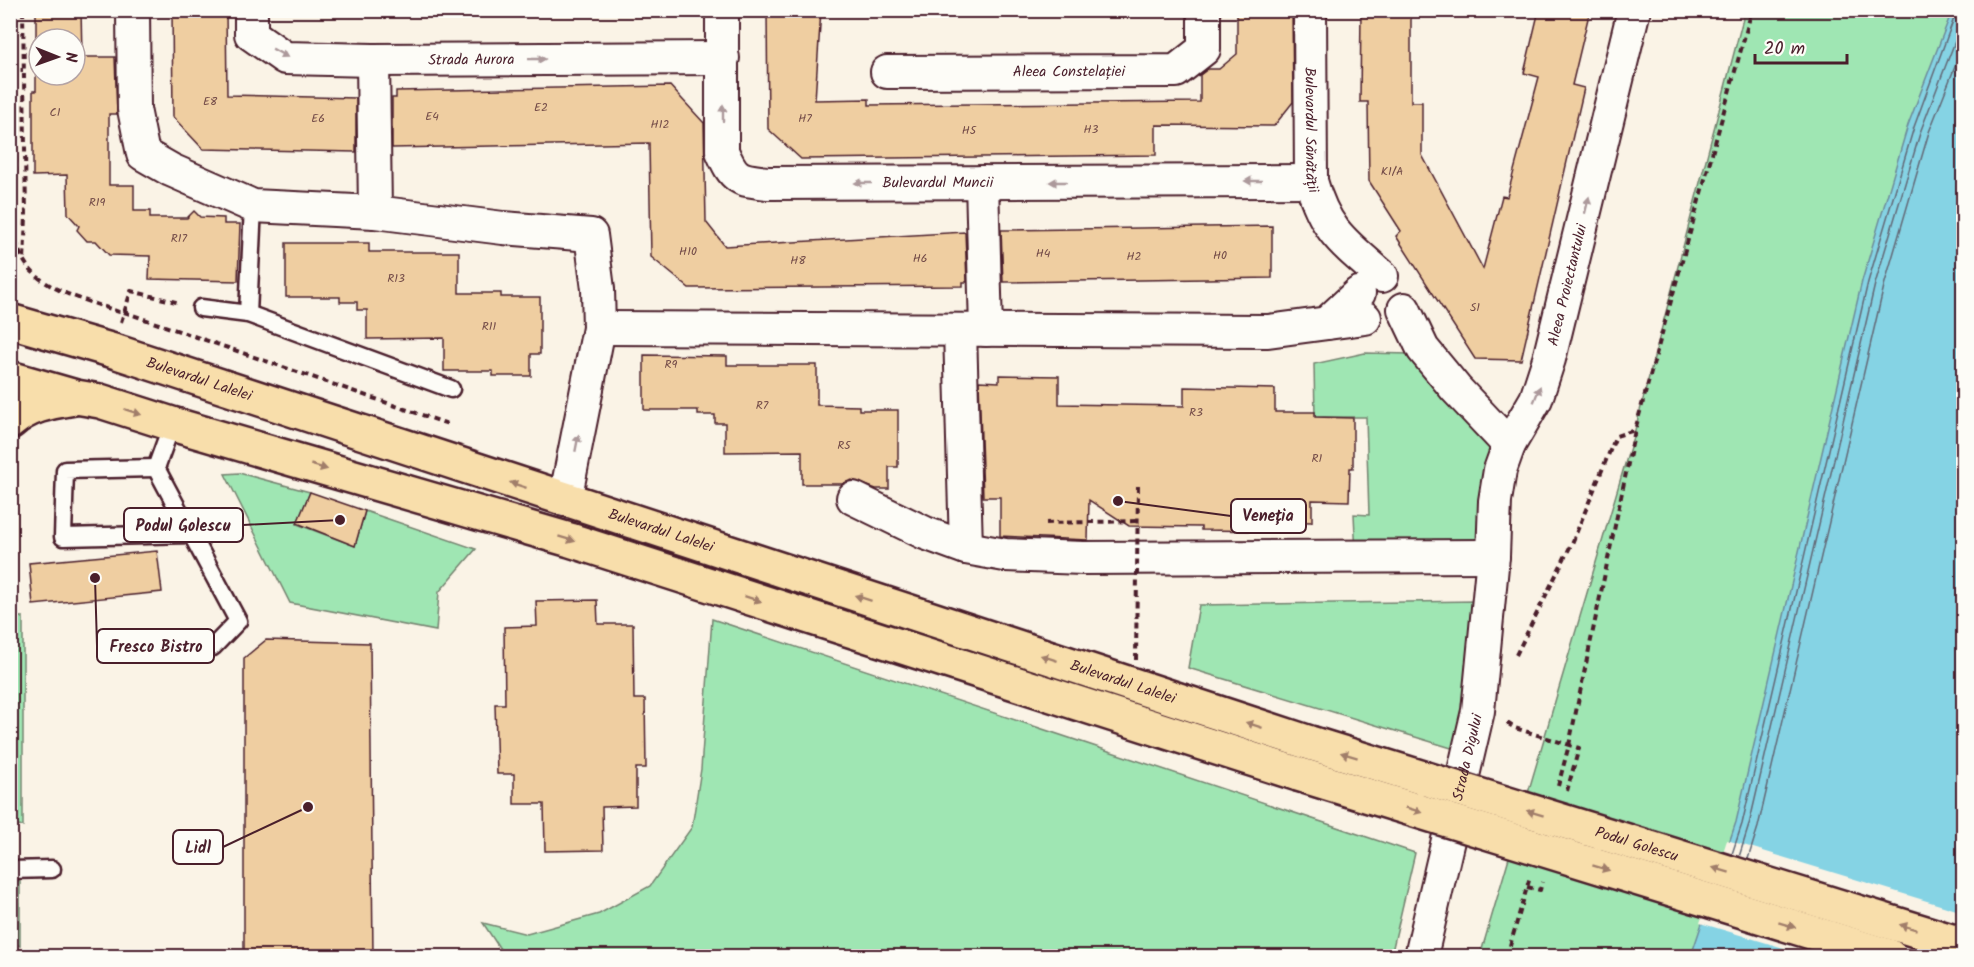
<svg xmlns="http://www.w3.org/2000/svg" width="1974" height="967" font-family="Kalam,sans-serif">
<rect width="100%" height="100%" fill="#faf3e6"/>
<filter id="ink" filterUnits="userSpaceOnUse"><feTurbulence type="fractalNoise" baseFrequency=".0167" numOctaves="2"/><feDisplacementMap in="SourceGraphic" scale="12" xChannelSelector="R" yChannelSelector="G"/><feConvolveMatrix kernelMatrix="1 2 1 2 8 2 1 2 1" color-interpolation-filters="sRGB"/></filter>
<g filter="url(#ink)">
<g fill="#9fe6b3" stroke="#74826f" stroke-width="1.5">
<polygon points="1745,11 1963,11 1963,956 1480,956 1635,430"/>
<polygon points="1365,353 1410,354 1493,443 1482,556 1356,555 1354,514 1369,515 1366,417 1315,417 1314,364"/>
<polygon points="239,473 310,492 297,524 355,546 365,511 476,549 439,592 436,631 290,603 225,474"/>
<polygon points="1478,601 1458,750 1188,668 1199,605"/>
<polygon points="11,617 23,617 23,826 11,827"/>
<polygon points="712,619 1415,853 1391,956 499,956 500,949 483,923 527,934 599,914 650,886 692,827 701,769"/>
<polygon points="11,880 20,881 20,946 11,942"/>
</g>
<polygon fill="#85d3e4" stroke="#6d8b9a" stroke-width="1.5" points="1952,11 1963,11 1963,956 1691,956 1736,822 1862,281 1908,125"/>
<polygon fill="#faf3e6" points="1727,840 1963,912 1963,956 1810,956 1700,923"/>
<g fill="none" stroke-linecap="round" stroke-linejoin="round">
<g stroke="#626775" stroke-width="1.5">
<polyline points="1732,854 1742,824 1868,282 1914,127 1957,10"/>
<polyline points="1739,857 1749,825 1875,284 1921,130 1964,18"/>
<polyline points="1748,859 1758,827 1884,286 1929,132 1964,44"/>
</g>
</g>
<g fill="#efcea1" stroke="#4a1f2b" stroke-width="1.5" fill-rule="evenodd">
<path d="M36,10H81L82,57H115L117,114H109V185H134V211H150V218H187L194,211L200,217L224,218V224H240L238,281L149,279L150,256L109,255L96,241H87L77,230L79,226L68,214L67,175L33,176V91H36ZM39,39H75V75H39Z"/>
<polygon points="172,10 226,10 227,95 356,98 356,152 203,149 173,117"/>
<polygon points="767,10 821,10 815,100 869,99 869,105 1200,102 1200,75 1208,69 1219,69 1237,54 1237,10 1292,10 1293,102 1274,126 1156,125 1156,155 801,159 768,129"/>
<polygon points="1361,10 1411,10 1411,102 1422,102 1422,155 1483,269 1502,196 1507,197 1539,77 1524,73 1539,10 1590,10 1572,85 1584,88 1521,360 1475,359 1396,236 1401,231 1369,181 1368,102 1360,102"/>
<polygon points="670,86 704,123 706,222 725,246 965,232 967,282 963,282 963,286 689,288 651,257 649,143 392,148 392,98 396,98 396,91"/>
<polygon points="1272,226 1272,278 1003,282 1001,230"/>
<polygon points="286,243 369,243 369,252 459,252 459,293 501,293 501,297 540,297 540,354 531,354 531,376 493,376 493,371 444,371 444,338 367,339 367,310 357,310 357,302 340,302 340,297 286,297"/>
<polygon points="644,355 727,356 727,365 817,365 817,405 859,406 859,410 898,410 898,467 889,467 889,489 876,489 852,480 842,484 802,484 802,451 725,452 725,423 715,423 715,415 698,415 698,410 644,410"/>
<polygon points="999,375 1059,376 1059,404 1184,406 1184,387 1275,389 1275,412 1315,412 1315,417 1353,418 1353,468 1350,468 1349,501 1312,500 1312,522 1275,521 1275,531 1201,530 1201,527 1129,526 1089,500 1088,540 1000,536 1000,497 983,497 979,381 999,382"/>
<polygon points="310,492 365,511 355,546 297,523"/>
<polygon points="157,551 162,592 33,605 29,563"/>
<polygon points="597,600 598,624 633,624 634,699 645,699 646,768 636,768 636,806 602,807 603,850 545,851 544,804 514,804 514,774 497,774 495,704 505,704 504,627 537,626 536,601"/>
<polygon points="266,640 370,643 373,957 244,957 244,658"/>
</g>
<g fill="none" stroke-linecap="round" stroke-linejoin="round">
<g stroke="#4a1f2b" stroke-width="21">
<g id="service">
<polyline points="201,308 248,314 451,389"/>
<polyline points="248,314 253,206"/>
<polyline points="172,424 156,468 238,621 213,647"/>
<polyline points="156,468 65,470 63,537 191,534"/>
<polyline points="10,870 52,869"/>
</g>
</g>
<g stroke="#4a1f2b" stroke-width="36">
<g id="minor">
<polyline points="133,10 134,109 143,154 171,170 253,206 375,212 503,228 591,235 598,289 599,328 565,500"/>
<path id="s1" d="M251,10V34L285,58L373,60L723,58"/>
<path id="s2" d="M722,10V151C734,179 738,180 768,183L1311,181"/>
<path id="s3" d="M1310,10L1311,181C1325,231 1344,243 1382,276"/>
<polyline points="373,60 375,212"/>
<path id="s4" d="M887,72L1176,71L1204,49V10"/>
<polyline points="982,182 986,330"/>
<polyline points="1404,309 1423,349 1456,389 1509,445"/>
<polyline points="1327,323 1359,293"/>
<polyline points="599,328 1268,331 1365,318"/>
<polyline points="960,330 966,548"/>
<polyline points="853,498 925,533 966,548 1005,555 1083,558 1493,556"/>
<path id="s5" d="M1421,956L1478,711L1493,556L1495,501L1500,470L1509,445L1536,399L1549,359L1634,10"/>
</g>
</g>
<g stroke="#4a1f2b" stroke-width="38">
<g id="primary">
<path id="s6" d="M10,321L114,351L1310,743"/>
<polyline points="10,378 76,397 100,401 172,424 570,540 1298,774"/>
<path d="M10,422C29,405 50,402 74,398"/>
</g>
</g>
<g stroke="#4a1f2b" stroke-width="4" stroke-dasharray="6 4.5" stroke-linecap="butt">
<path d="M15,10L16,238C23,288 79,297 119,312H124L448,424"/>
<polyline points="23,10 26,216 24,261"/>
<polyline points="10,70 23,70"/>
<polyline points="121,322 131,291 180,303"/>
<polyline points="1046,523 1138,521"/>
<polyline points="1516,655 1573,541 1616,436 1635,430"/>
<polyline points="1507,723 1515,728 1579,748 1567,791"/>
<polyline points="1558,786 1569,745 1635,430 1752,10"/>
<polyline points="1527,887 1540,890 1542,882"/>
<polyline points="10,947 35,956"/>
<polyline points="1507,956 1530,877"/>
</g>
<use href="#service" stroke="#fdfcf7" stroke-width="16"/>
<use href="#minor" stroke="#fdfcf7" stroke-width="32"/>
<use href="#primary" stroke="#f8deab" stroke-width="33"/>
<g stroke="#4a1f2b" stroke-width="38" stroke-linecap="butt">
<g id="primary-bridge">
<path id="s7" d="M1310,743L1964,945"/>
<polyline points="1298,774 1889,956"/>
</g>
</g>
<polyline stroke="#4a1f2b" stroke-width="4" stroke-dasharray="6 4.5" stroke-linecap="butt" points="1136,660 1138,485"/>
<use href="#primary-bridge" stroke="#f8deab" stroke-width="33"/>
</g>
<defs><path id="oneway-solid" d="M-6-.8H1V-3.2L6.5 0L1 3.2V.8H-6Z" transform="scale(1.5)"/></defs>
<g fill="#ac999b">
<use href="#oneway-solid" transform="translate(280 53) rotate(29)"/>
<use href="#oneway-solid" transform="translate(537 59)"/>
<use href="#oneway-solid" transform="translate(723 113) rotate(-90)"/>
<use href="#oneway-solid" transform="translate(1253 181) rotate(180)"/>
<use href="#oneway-solid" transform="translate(1058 182) rotate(180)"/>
<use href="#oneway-solid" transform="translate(863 183) rotate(180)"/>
<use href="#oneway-solid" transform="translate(1587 205) rotate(-76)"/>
<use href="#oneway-solid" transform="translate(1537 394) rotate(-68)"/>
<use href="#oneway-solid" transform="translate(577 443) rotate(-79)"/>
</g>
<g fill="#a17e6b">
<use href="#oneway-solid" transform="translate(133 412) rotate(18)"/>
<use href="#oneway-solid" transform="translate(319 467) rotate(16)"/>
<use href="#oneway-solid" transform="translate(518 485) rotate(-162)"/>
<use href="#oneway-solid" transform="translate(567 539) rotate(17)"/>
<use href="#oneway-solid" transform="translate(863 598) rotate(-162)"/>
<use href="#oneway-solid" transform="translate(753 599) rotate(18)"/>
<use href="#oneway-solid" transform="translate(1049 658) rotate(-162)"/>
<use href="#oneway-solid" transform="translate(1254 725) rotate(-162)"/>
<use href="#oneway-solid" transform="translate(1349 755) rotate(-163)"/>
<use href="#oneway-solid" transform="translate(1414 810) rotate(17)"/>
<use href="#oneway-solid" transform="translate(1535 813) rotate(-163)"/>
<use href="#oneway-solid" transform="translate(1601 868) rotate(17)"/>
<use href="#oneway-solid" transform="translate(1721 870) rotate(-163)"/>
<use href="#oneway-solid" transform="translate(1787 925) rotate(17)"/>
<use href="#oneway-solid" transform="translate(1908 927) rotate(-163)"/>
</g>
</g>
<g text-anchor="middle" stroke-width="6" stroke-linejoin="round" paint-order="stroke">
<g font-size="12" fill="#734b48">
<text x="210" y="105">E8</text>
<text x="541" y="111">E2</text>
<text x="55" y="116">C1</text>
<text x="432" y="120">E4</text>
<text x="318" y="122">E6</text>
<text x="805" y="122">H7</text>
<text x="660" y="128">H12</text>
<text x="1091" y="133">H3</text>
<text x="969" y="134">H5</text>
<text x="1392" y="175">K1/A</text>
<text x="97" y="206">R19</text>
<text x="179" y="242">R17</text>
<text x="688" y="255">H10</text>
<text x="1043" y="257">H4</text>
<text x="1220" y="259">H0</text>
<text x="1134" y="260">H2</text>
<text x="920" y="262">H6</text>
<text x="798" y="264">H8</text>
<text x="396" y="282">R13</text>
<text x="1475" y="311">S1</text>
<text x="489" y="330">R11</text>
<text x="671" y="368">R9</text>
<text x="762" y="409">R7</text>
<text x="1196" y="416">R3</text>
<text x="844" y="449">R5</text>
<text x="1317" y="462">R1</text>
</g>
<g font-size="15" fill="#4a1f2b" stroke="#fdfcf7">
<text dy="5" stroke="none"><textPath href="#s1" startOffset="252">Strada Aurora</textPath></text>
<text dy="5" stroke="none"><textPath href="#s4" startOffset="182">Aleea Constelației</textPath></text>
<text dy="5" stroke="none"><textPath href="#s3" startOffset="120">Bulevardul Sănătății</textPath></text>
<text dy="5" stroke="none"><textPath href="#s2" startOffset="372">Bulevardul Muncii</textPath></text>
<text dy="5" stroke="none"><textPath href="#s5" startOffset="692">Aleea Proiectantului</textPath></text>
<text dy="5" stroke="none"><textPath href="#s6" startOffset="198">Bulevardul Lalelei</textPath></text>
<text dy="5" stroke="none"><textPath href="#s6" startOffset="684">Bulevardul Lalelei</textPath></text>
<text dy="5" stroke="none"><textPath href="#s6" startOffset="1170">Bulevardul Lalelei</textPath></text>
<text dy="5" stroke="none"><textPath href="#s5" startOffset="204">Strada Digului</textPath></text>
<text dy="5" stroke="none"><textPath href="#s7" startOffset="342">Podul Golescu</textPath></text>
</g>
</g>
<path fill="none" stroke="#4a1f2b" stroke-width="2" d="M1118 501L1231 516M340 520L243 525M95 578L97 646M308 807L223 847"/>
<g fill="#4a1f2b" stroke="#fdfcf7" stroke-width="2">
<circle cx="1118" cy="501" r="6"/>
<circle cx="340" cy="520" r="6"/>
<circle cx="95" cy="578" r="6"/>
<circle cx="308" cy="807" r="6"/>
</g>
<g fill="#fdfcf7" stroke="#4a1f2b" stroke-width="2">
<rect x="1231" y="499" width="75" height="34" rx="6"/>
<rect x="124" y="508" width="119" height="34" rx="6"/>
<rect x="97" y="629" width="117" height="34" rx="6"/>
<rect x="173" y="830" width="50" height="34" rx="6"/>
</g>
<g font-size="16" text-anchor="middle" font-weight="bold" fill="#4a1f2b">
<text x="1268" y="521">Veneția</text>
<text x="183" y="531">Podul Golescu</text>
<text x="156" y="652">Fresco Bistro</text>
<text x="198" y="853">Lidl</text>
</g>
<rect width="1974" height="967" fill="none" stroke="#fdfcf7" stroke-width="36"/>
<rect x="18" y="18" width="1938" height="931" fill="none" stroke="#4a1f2b" stroke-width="2" filter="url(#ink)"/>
<g transform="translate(57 57) rotate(91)"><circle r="28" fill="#fdfcf7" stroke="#b5a4a5" stroke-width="1.5"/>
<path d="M0-4.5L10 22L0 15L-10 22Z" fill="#4a1f2b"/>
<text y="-9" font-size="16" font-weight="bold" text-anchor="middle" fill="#4a1f2b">N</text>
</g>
<path d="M1755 54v9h92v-9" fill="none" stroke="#4a1f2b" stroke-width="3"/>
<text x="1764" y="54" font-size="18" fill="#4a1f2b" stroke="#fdfcf7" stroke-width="4.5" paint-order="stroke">20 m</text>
</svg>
